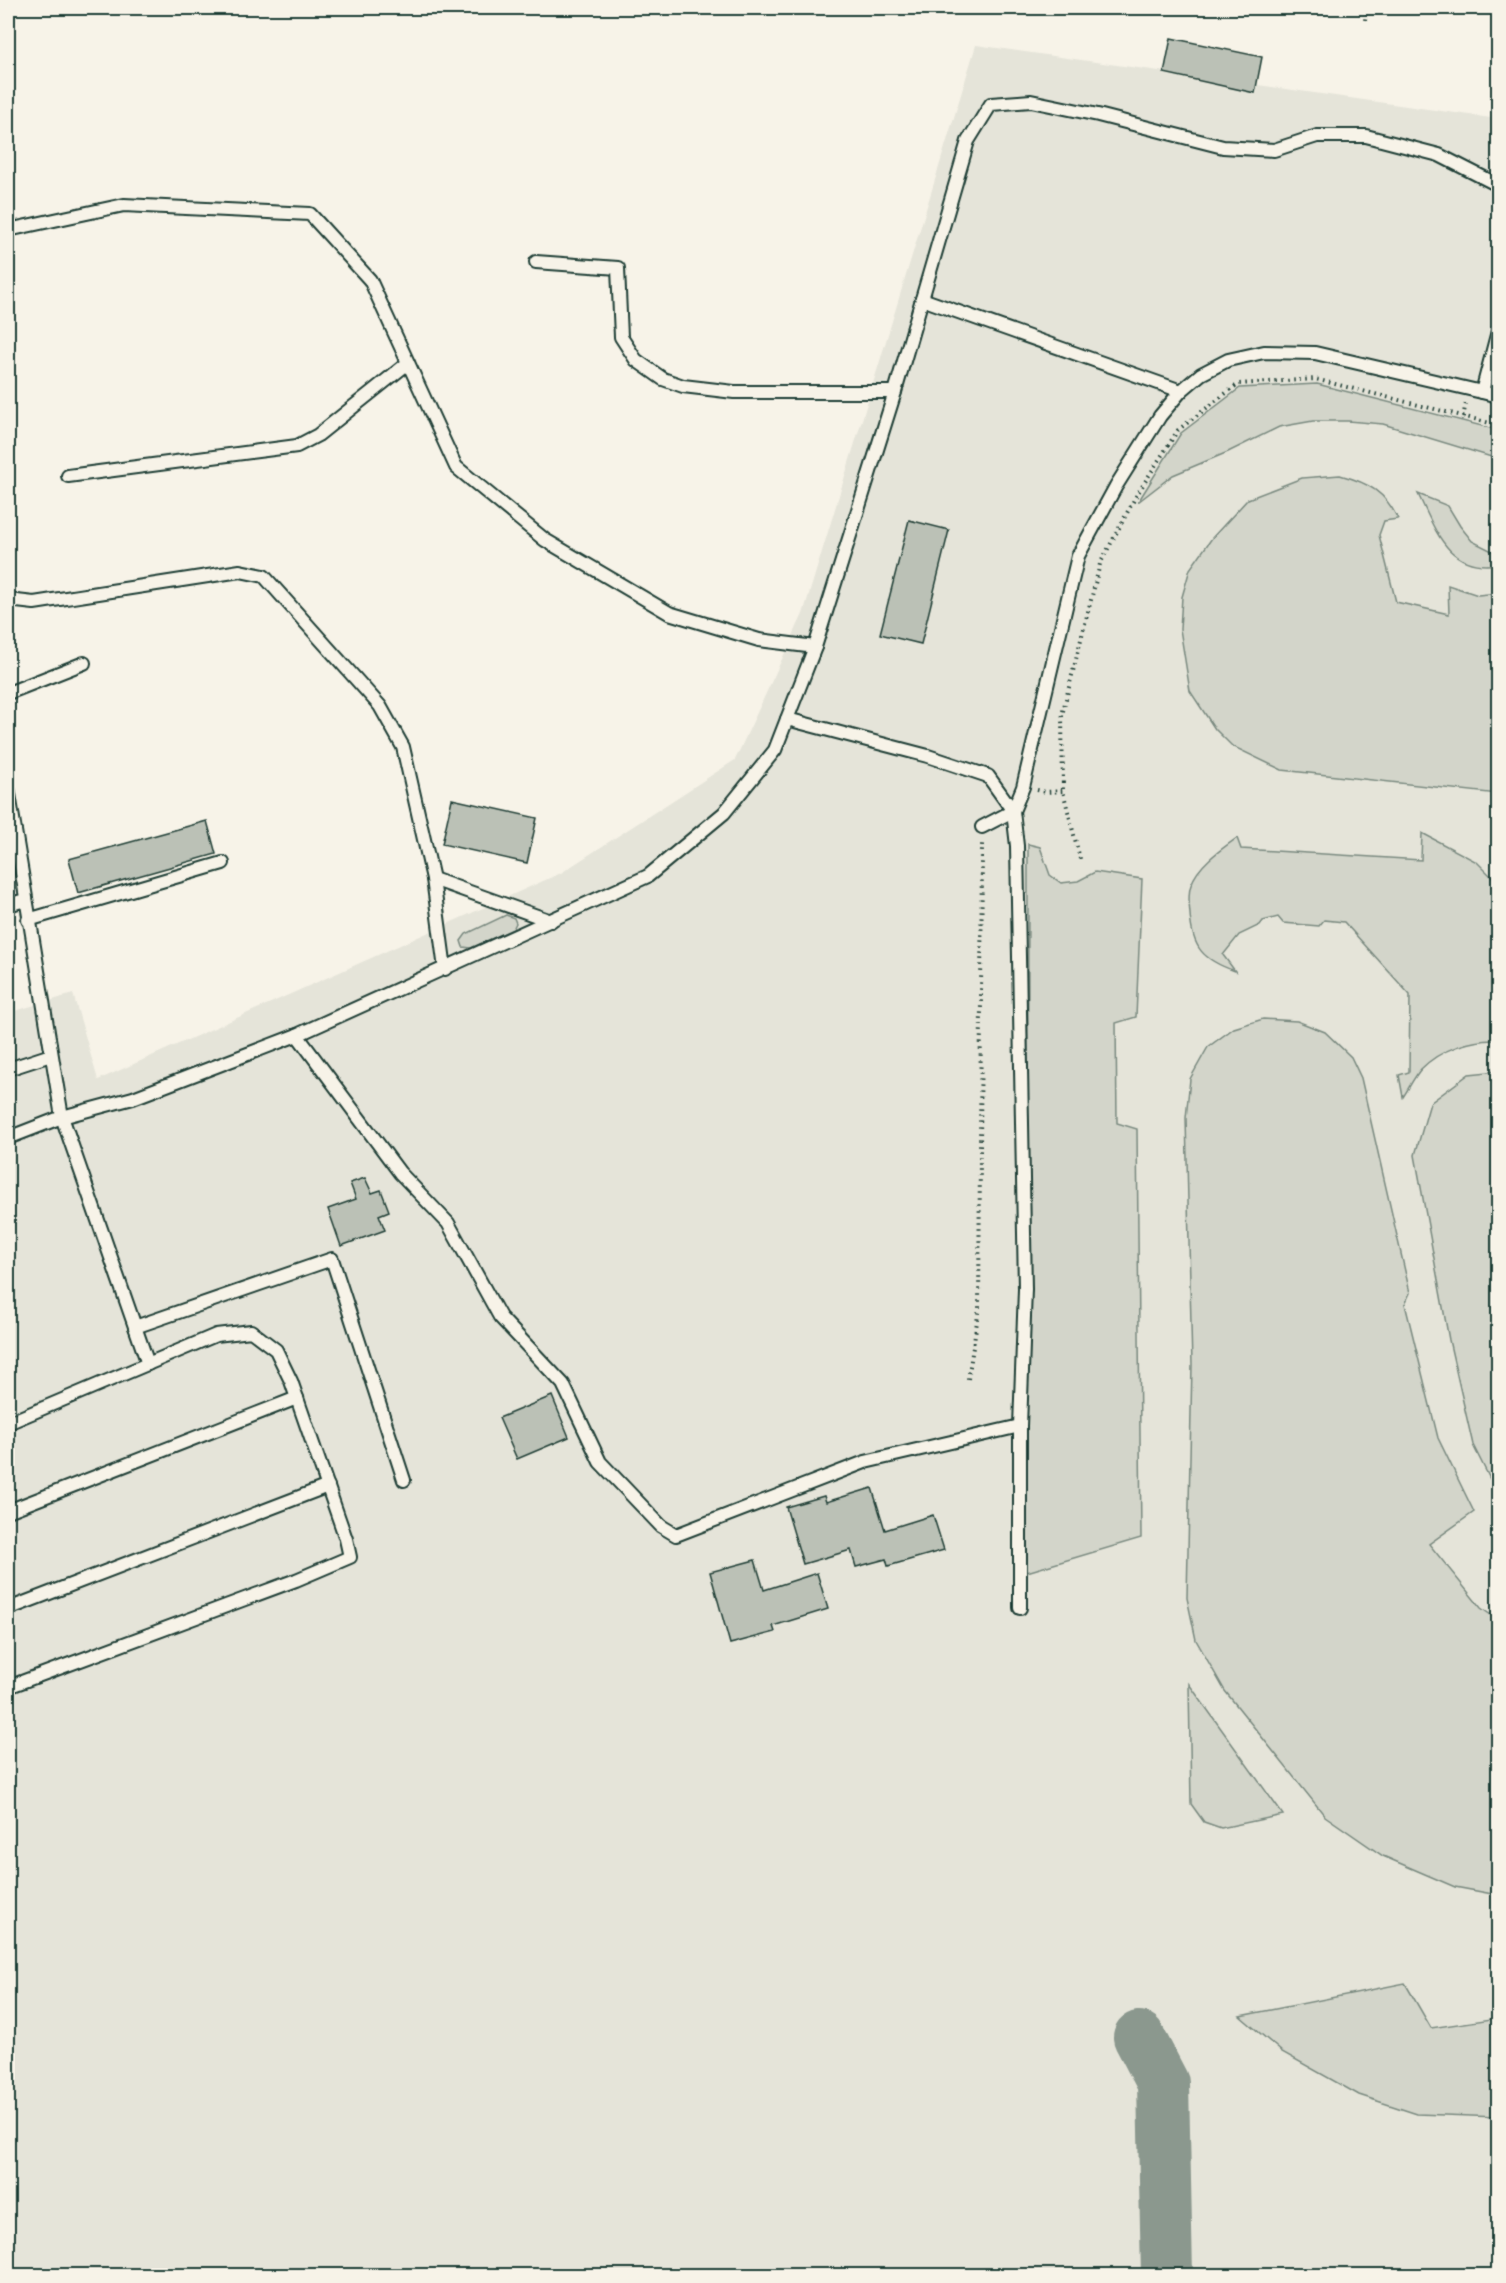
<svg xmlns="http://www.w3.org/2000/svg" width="1506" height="2283" font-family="'Balsamiq Sans',sans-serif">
<rect width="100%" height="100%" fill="#f7f3e8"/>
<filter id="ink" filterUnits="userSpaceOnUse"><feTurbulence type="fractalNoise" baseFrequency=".0167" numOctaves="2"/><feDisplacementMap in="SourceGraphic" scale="12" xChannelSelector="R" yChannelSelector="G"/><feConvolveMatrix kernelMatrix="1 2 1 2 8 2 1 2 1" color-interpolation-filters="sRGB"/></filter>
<g filter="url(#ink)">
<polygon fill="#e5e4d9" points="976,45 1498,119 1498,2275 8,2276 8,1013 73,994 98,1080 561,873 735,760 803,614"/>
<g fill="#d3d5ca" stroke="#79897f" stroke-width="1.5">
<polygon points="1317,384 1498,430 1498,459 1383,424 1348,421 1313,421 1279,427 1228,452 1173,475 1138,502 1181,433 1240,388"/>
<path d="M1340,475C1369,483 1385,492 1398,519L1384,521L1379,535L1396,602L1449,614L1448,585L1478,595L1498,593V794L1282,770L1232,746L1215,729L1190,691L1180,629L1182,597L1190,569L1212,538L1248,499L1302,478Z"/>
<path d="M1418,494L1448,506L1460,526L1472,541L1498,554V564C1448,572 1436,531 1418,494Z"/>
<path d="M1422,833L1477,862L1498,883V1040C1471,1039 1441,1049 1421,1069C1414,1077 1409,1088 1403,1097L1399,1075L1409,1072L1410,995L1344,922L1324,920L1319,926L1283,923L1278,917L1263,921L1260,925L1239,935L1223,955L1235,971C1203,960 1192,948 1190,914C1189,905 1188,893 1191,885C1198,865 1220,850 1237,838L1241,849L1421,860Z"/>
<polygon points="1028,844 1040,847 1050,875 1061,883 1078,881 1095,872 1142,879 1136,1017 1116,1023 1117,1123 1137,1129 1141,1538 1027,1572"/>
<polygon points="506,915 514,918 516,923 513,929 471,948 463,947 461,941 466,934"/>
<polygon points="1263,1019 1297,1021 1325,1032 1351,1057 1361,1078 1410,1293 1405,1304 1438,1438 1474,1512 1429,1544 1481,1608 1498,1620 1498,1895 1455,1887 1383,1856 1325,1816 1225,1691 1196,1640 1187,1598 1192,1365 1186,1118 1190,1079 1208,1047 1234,1028"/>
<polygon points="1498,1071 1498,1495 1473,1445 1449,1340 1415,1155 1430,1103 1469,1074"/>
<polygon points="1189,1684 1283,1815 1221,1828 1204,1822 1191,1804"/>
<polygon points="1405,1983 1431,2028 1498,2018 1498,2117 1417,2114 1359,2095 1282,2052 1240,2016"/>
</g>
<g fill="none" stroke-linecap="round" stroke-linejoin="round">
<polyline stroke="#8b988e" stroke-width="52" points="1139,2037 1163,2083 1167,2276"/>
</g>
<g fill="#bbc1b6" stroke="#1f3d34" stroke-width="1.5">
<polygon points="1171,38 1262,57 1255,93 1164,73"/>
<polygon points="909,520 949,530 921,644 880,634"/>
<polygon points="452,799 537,818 527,863 442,844"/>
<polygon points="207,821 216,854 78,893 69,859"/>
<polygon points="365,1178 372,1193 381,1190 389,1211 379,1215 385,1230 341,1246 328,1209 356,1199 350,1183"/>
<polygon points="552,1396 569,1437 517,1459 499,1418"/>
<polygon points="872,1488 885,1530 933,1515 944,1550 888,1566 886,1559 856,1567 851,1550 803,1564 786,1507 824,1496 826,1502"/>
<polygon points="755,1560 764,1590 817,1573 828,1609 773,1626 775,1632 730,1644 710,1572"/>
</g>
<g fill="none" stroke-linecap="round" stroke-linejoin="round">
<g stroke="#1f3d34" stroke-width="16">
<g id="service">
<polyline points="8,230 124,205 310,214 370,280 456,467 545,540 669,613 759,640 815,647 895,392 922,299 1181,391 1160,416 1116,486 1078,556 1023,787 1013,811 1017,846 1025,1289 1020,1426 1020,1608"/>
<polyline points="536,262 618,268 621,337 636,360 663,379 683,386 734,392 895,392"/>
<polyline points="922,299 968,141 991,104 1031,101 1098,115 1223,147 1274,150 1317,136 1366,136 1439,155 1498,185"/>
<polyline points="1181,391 1201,374 1228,360 1264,352 1315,353 1482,392 1498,331"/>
<polyline points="1482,392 1498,396"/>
<polyline points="68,476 297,446 318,435 408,363"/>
<polyline points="8,600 34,603 240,571 264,576 380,706 403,747 433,879 445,969"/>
<polyline points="8,693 84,663"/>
<polyline points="787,719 928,756 988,776 1013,811 982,827"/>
<polyline points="8,788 62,1117 148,1364"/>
<polyline points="433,879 551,921"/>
<polyline points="8,905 25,900"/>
<polyline points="28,920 223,863"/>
<polyline points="297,1035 400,1173 448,1223 500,1317 563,1384 600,1462 661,1526 676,1535 865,1462 1020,1426"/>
<polyline points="8,1069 51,1055"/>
<polyline points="8,1138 62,1117 133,1098 297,1035 648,876 724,813 775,750 815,647"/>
<polyline points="135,1327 332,1259 404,1480"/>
<polyline points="8,1423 216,1335 251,1331 276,1350 291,1381 346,1539 350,1557 296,1580 8,1687"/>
<polyline points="8,1511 297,1398"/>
<polyline points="8,1609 328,1486"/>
</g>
</g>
<g stroke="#1f3d34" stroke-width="4" stroke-dasharray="1.5 4.5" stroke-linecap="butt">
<polyline points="1365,20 1367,8"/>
<polyline points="1463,417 1466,403"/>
<polyline points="1037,790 1046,792 1063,791"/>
<polyline points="1080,859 1063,791 1062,715 1100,564 1136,496 1178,430 1238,384 1315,379 1498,425"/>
<polyline points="968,1379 979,1309 982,840"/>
</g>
<use href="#service" stroke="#f7f3e8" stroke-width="12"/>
</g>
</g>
<rect width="1506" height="2283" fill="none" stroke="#f7f3e8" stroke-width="30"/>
<rect x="15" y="15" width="1476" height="2253" fill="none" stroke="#1f3d34" stroke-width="2" filter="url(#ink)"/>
</svg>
